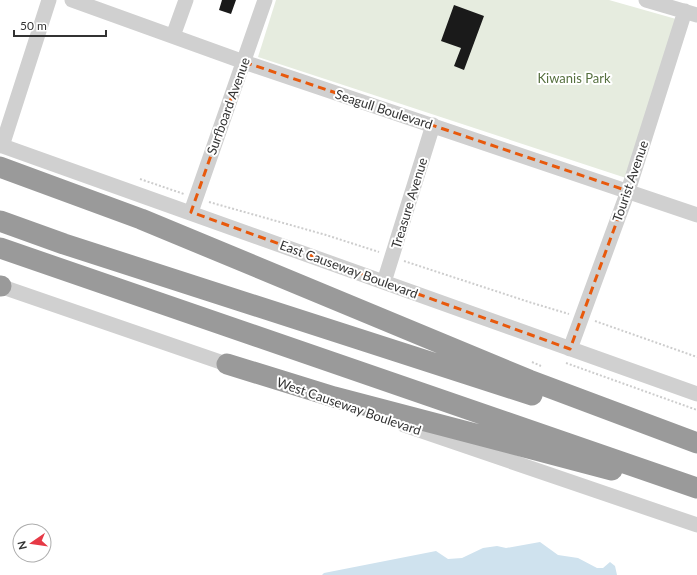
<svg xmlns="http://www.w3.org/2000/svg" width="697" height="575" font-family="Lato,sans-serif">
  <rect width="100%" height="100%" fill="#fff"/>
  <!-- green -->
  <path fill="#e6ecdf" d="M 276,0 L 609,0 L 676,19 L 626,178 L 258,57 Z"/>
  <!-- water -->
  <path fill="#cfe2ee" d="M 540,542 L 558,555 L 578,558 L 597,568 L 603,568 L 610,562 L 615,566 L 617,575 L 322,575 L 324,573 L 436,551 L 448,559 L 462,558 L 483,548 L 497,546 L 506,548 Z"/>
  <!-- building -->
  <path fill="#1a1a1a" d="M 222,0 L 236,0 L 231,14 L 219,10 Z
    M 454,5 L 484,16 L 464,70 L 454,66 L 461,48 L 441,41 Z"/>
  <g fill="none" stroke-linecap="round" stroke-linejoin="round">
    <!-- path -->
    <path stroke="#cdcdcd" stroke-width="2" stroke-dasharray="2 2" stroke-linecap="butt" d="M 140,179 L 184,194
      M 209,202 L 326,235 L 379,252
      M 404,261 L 529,302 L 569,314
      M 595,321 L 697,357
      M 532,362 L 541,366
      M 566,363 L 697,410"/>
    <!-- minor -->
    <path stroke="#d0d0d0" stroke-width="15" d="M 72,0 L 244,62 L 697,215
      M 646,0 L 697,15
      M 173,36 L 186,0
      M 0,145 L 697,394
      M 2,146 L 49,0
      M 191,212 L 265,0
      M 384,282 L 433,125
      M 0,286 L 235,367
      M 570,349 L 628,191 L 685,11
      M 404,425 L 697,525"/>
    <!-- highway -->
    <path stroke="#9a9a9a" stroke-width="21" d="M 0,167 L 141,219 L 529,380 L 697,443
      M 0,221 L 64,244 L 532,395
      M 0,248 L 697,488
      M 0,286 L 1,286
      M 227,364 L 334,397 L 612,470"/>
  </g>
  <!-- marked area -->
  <path fill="none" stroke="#e8590c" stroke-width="3" stroke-dasharray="8 5" stroke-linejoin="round" d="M 244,62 L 628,191 L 570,349 L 191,212 Z"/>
  <g text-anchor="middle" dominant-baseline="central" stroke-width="4" stroke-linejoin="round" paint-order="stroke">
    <!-- park labels -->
    <g font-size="13" fill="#56703f" stroke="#fff">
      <text x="574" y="78">Kiwanis Park</text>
    </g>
    <!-- street labels -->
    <g font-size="13" fill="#333" stroke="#fff">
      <text transform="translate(228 106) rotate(-70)">Surfboard Avenue</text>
      <text transform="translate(384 109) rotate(18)">Seagull Boulevard</text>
      <text transform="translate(630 181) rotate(-71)">Tourist Avenue</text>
      <text transform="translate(409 203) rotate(-73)">Treasure Avenue</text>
      <text transform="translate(349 269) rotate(20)">East Causeway Boulevard</text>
      <text transform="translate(349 406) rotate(19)">West Causeway Boulevard</text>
    </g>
  </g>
  <!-- north arrow -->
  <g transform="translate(32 543) rotate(257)"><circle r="19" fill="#ffffff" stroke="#adadad"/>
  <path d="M0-3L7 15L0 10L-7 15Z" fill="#e63946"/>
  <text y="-6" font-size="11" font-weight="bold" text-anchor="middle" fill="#333333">N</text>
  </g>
  <!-- scale -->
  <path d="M14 30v6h92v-6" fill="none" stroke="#333333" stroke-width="2"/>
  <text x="20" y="30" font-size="12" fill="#333333" stroke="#ffffff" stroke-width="3" paint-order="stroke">50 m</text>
</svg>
